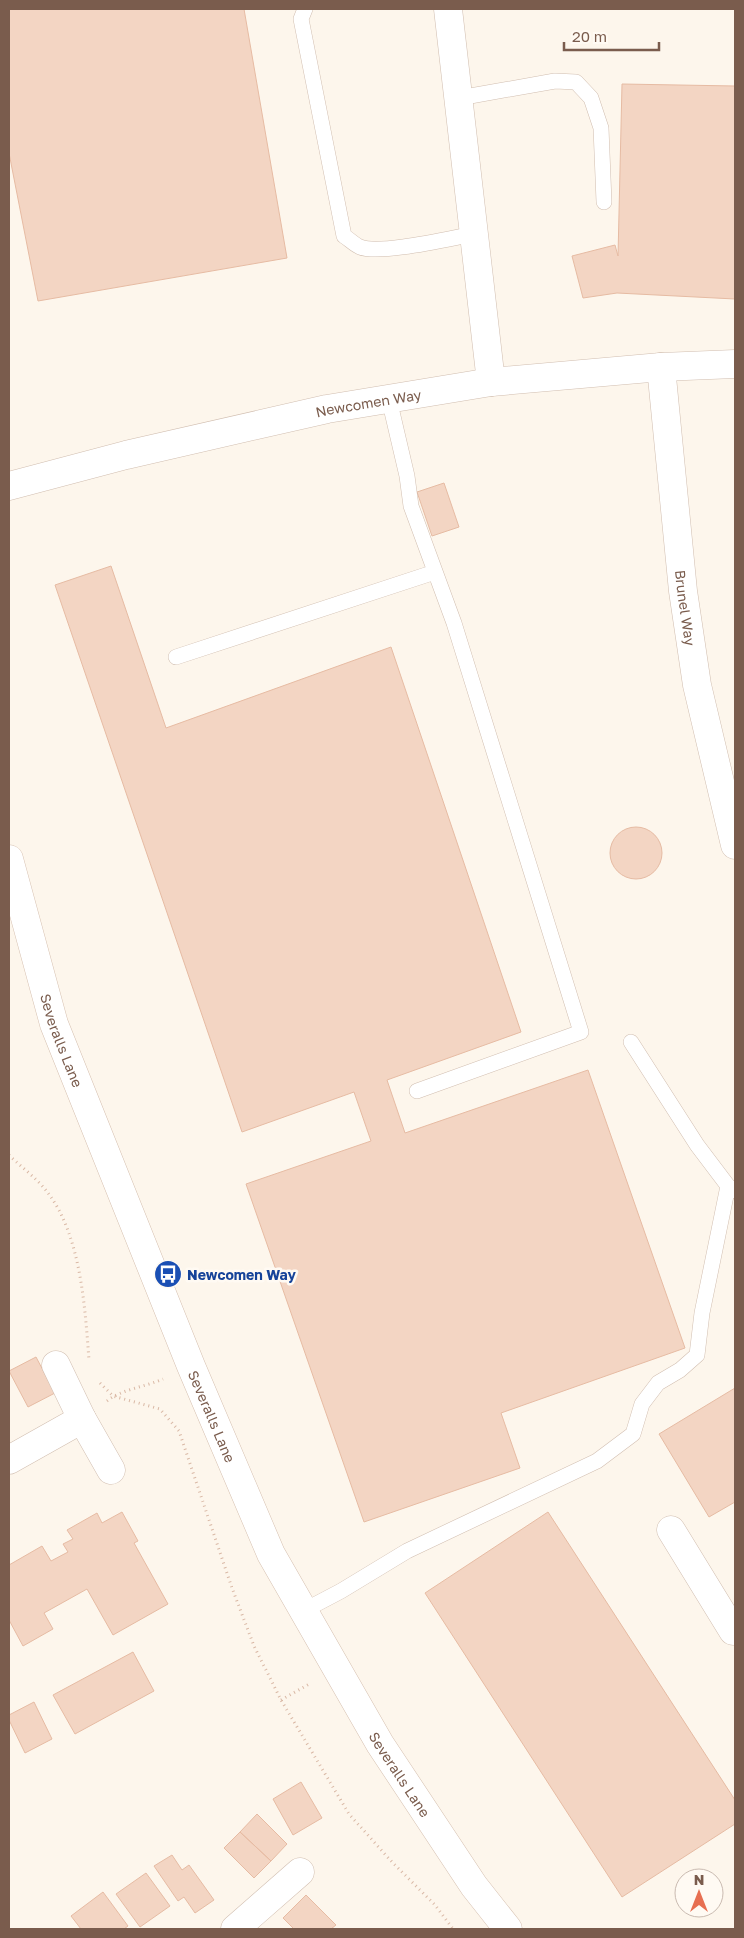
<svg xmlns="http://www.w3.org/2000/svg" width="744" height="1938" font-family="'Golos Text',sans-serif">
  <rect width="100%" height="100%" fill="#fdf6ec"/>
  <!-- building -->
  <path fill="#f3d5c3" stroke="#e6bba3" d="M 9,9 L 244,9 L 287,258 L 38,301 L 9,153 Z
    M 622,84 L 735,86 L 735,299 L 617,293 L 583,298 L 572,256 L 615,245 L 618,256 Z
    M 444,483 L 459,527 L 432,536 L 417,492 Z
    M 111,566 L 166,728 L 391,647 L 521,1032 L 387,1080 L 405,1133 L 588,1070 L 685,1348 L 501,1413 L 520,1468 L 364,1522 L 246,1184 L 371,1141 L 354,1092 L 242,1132 L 55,585 Z
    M610 853a26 26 0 1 1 52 0a26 26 0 1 1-52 0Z
    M 36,1357 L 55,1393 L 28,1407 L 9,1371 Z
    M 735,1388 L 735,1502 L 709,1517 L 659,1434 Z
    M 122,1512 L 138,1541 L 134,1543 L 168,1604 L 113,1635 L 87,1589 L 44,1613 L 53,1629 L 23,1646 L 9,1620 L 9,1565 L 42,1546 L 51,1561 L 68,1552 L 63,1544 L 73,1539 L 67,1530 L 97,1513 L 102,1523 Z
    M 548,1512 L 735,1800 L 735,1824 L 622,1897 L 425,1593 Z
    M 133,1652 L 154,1691 L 75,1734 L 53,1695 Z
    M 34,1702 L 52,1739 L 25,1753 L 9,1720 L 9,1715 Z
    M 301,1782 L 322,1818 L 293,1835 L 273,1799 Z
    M 257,1814 L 287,1844 L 271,1861 L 240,1832 Z
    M 240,1832 L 271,1861 L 254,1878 L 224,1848 Z
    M 172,1855 L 182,1870 L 189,1865 L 214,1900 L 195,1913 L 184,1897 L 178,1901 L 154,1866 Z
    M 146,1873 L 170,1906 L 140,1927 L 116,1894 Z
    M 103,1892 L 128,1926 L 124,1929 L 81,1929 L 71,1916 Z
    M 306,1895 L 336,1925 L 331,1929 L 294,1929 L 283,1918 Z"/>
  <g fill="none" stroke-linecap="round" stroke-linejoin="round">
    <!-- lane casing -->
    <g stroke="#d1beb0" stroke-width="16">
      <path id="lane" d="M 305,9 L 301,19 L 344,236 C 349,239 355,245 360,247 C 380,255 451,238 474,234
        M 459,98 L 555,81 L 576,82 L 591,98 L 601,128 L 604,202
        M 389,399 L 407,476 L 411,506 L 454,623 L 581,1032 L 417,1091
        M 176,657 L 435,572
        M 631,1042 L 697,1145 L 728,1186 L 735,1191
        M 303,1611 L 341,1591 L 407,1551 L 597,1461 L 633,1434 L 642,1404 L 658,1383 L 680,1370 L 697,1355 L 702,1313 L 728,1186"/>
    </g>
    <!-- street casing -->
    <g stroke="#d1beb0" stroke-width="29">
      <g id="street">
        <path d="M 448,9 L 491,382"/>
        <path id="s1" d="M 661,367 L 683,591 L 697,685 L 735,845"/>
        <path id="s2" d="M 9,486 L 126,455 L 327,409 L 491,382 L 661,367 L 735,364"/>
        <path d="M 56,1365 L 82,1419"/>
        <path d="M 9,1460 L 82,1419 L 111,1470"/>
        <path d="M 671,1530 L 733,1631"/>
        <path d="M 235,1929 L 300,1872"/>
      </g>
    </g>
    <!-- secondary casing -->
    <g stroke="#d6c0b0" stroke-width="29">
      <g id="secondary">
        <path id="s3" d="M 9,859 L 54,1024 L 191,1366 L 271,1554 L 380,1744 L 474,1886 L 508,1929"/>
      </g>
    </g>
    <!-- path -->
    <path stroke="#d9b8a5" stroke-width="3" stroke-dasharray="1 4" stroke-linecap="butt" d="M 9,1155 C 21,1167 38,1179 48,1193 C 81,1236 85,1308 89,1360
      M 100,1383 L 113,1396 L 160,1409 L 179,1431 L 232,1588 L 254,1646 L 281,1700 L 349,1814 L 392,1862 L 435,1905 L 453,1929
      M 107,1401 C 122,1389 145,1387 163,1379
      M 281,1700 L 311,1683"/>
    <!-- lane -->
    <use href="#lane" stroke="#fff" stroke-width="15"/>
    <!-- street -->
    <use href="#street" stroke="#fff" stroke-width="28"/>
    <!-- secondary -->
    <use href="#secondary" stroke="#fff" stroke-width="28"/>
  </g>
  <!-- icons -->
  <defs>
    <g id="bus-disc" transform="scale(1.4375)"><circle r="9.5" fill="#1a4fb4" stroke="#fffaf3"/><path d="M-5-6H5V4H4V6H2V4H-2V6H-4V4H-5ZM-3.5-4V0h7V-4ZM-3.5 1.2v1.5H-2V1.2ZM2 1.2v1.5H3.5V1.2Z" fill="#fff"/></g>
  </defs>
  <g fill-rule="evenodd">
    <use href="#bus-disc" x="168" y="1274"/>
  </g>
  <g text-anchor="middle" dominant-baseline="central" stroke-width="5" stroke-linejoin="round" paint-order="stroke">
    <!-- street labels -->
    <g font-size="14" fill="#7a5c4d" stroke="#fffaf3">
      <text stroke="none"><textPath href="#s2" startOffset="369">Newcomen Way</textPath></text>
      <text stroke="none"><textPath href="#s1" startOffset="242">Brunel Way</textPath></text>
      <text stroke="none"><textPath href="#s3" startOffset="189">Severalls Lane</textPath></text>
      <text stroke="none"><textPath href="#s3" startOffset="594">Severalls Lane</textPath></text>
      <text stroke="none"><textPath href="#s3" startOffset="999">Severalls Lane</textPath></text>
    </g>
    <!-- transit labels -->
    <g font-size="14" font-weight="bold" fill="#164399" stroke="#fffaf3" text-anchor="start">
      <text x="187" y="1274">Newcomen Way</text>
    </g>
  </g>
  <!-- border -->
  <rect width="744" height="1938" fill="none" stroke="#7a5c4d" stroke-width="20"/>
  <!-- north arrow -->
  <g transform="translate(699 1893)"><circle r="24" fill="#fffaf3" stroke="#cabbb1"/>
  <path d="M0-4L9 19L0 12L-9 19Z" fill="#e76f51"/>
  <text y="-8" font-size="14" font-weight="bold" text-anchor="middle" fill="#7a5c4d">N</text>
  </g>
  <!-- scale -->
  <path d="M564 42v8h95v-8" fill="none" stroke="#7a5c4d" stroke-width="2.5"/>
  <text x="572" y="42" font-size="15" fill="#7a5c4d" stroke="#fffaf3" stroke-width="4" paint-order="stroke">20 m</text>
</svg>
